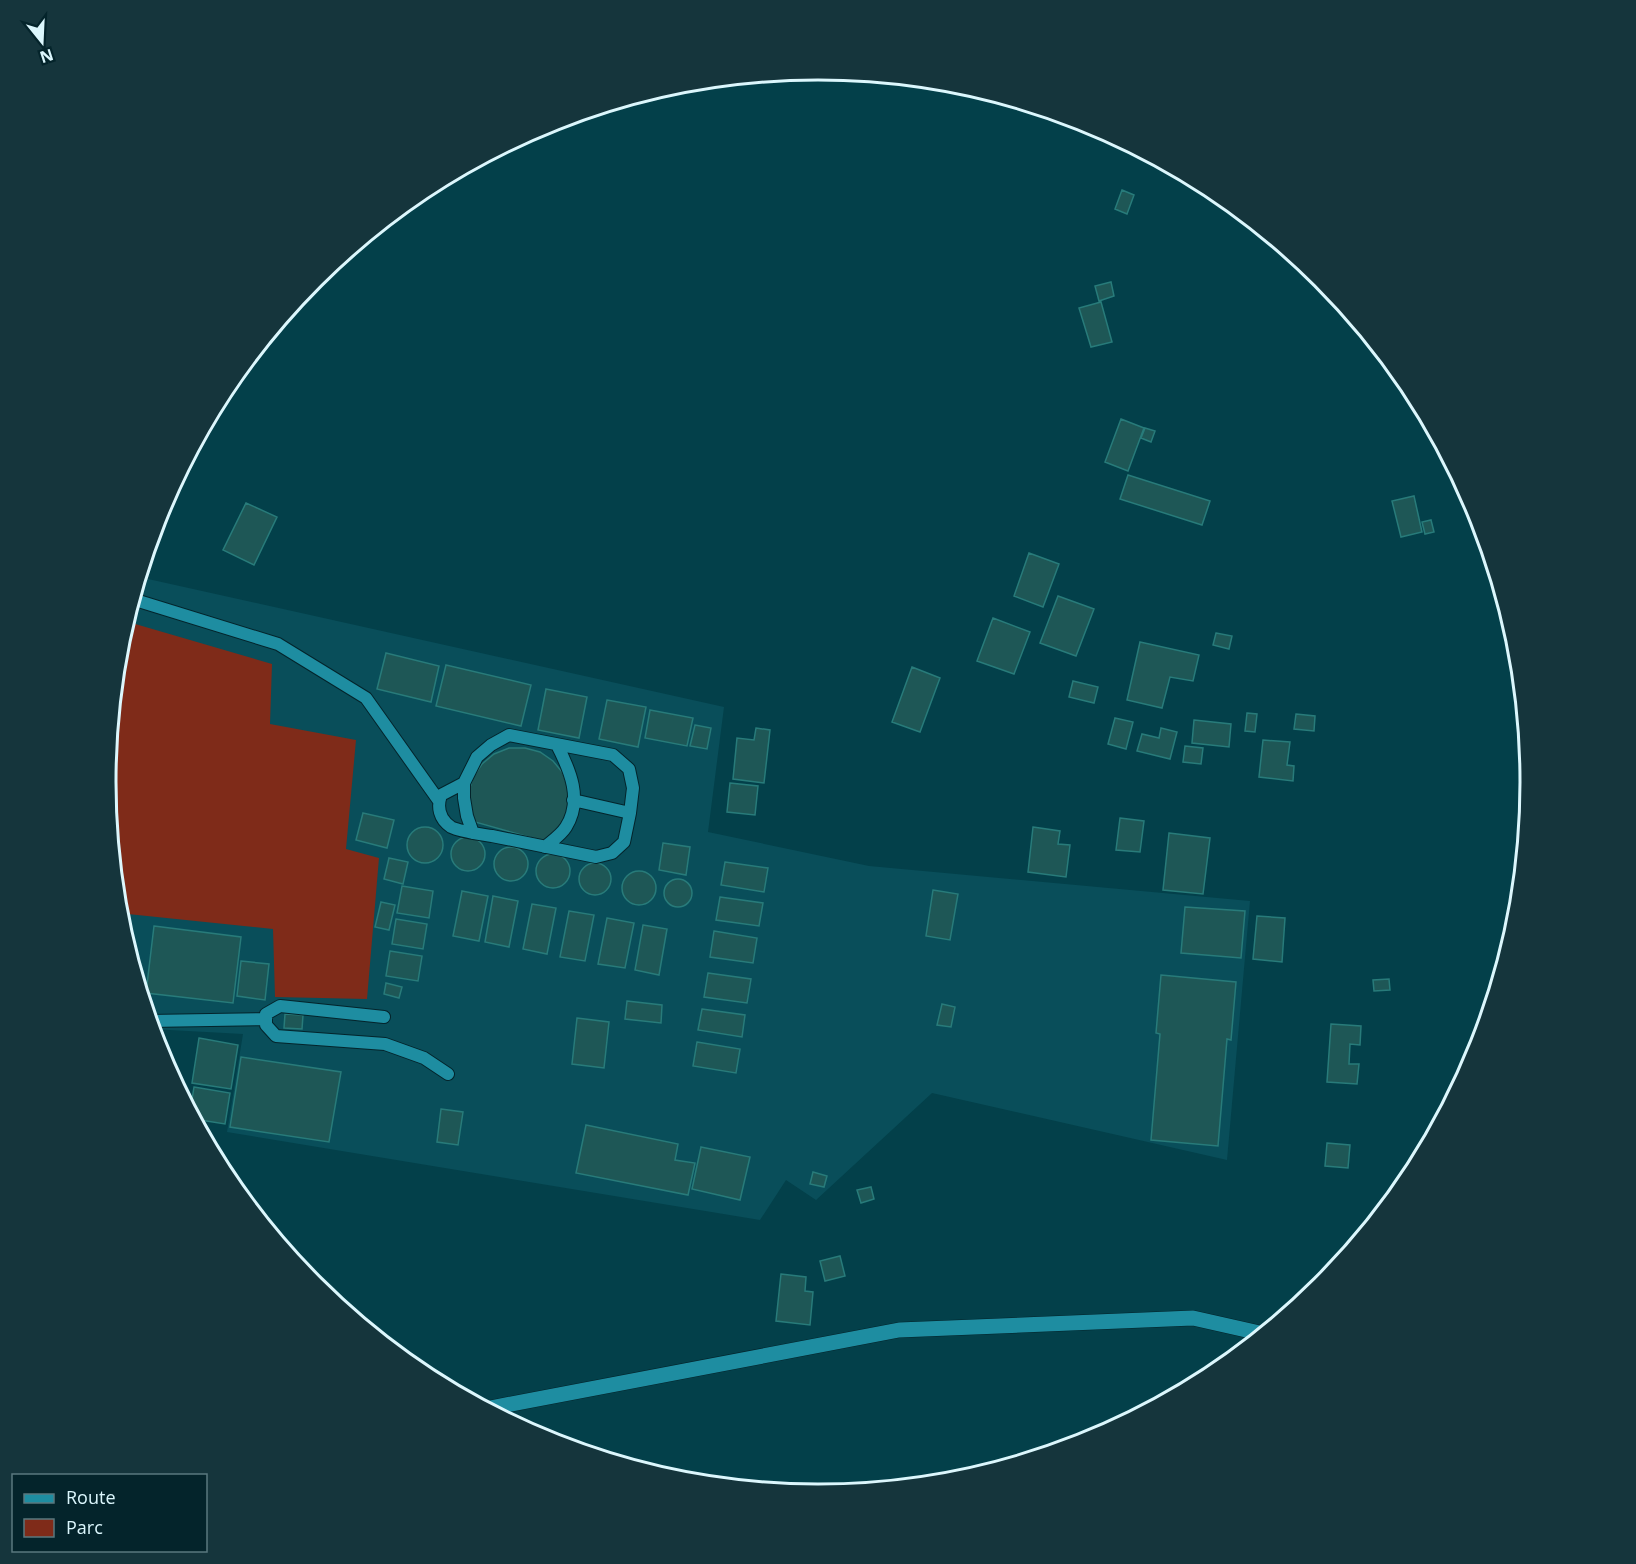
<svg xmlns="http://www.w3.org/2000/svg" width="1636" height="1564" font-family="'Open Sans',sans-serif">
  <rect width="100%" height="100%" fill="#03404a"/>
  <!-- built -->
  <path fill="#094e5a" d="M 139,577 L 724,707 L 708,832 L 869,866 L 1250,901 L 1227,1160 L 932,1093 L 816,1200 L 786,1180 L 760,1220 L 227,1132 L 243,1034 L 151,1029 L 119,921 L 105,782 L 119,643 Z"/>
  <!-- green -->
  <path fill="#7f2b19" d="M 125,621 L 272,664 L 270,724 L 356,740 L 346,849 L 379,858 L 367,999 L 275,997 L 273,929 L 118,913 L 105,782 L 119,643 Z"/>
  <!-- building -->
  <path fill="#1e5756" stroke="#287b7a" stroke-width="1.5" d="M 1122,190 L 1134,195 L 1127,214 L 1115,209 Z
    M 1111,282 L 1114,296 L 1099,301 L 1095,286 Z
    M 1101,302 L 1112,342 L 1091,347 L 1079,308 Z
    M 1121,419 L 1144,428 L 1128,471 L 1105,462 Z
    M 1145,428 L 1155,431 L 1151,442 L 1141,438 Z
    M 1128,475 L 1210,501 L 1202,525 L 1120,499 Z
    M 1414,496 L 1422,532 L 1401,537 L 1392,501 Z
    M 246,503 L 277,517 L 254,565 L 223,550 Z
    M 1431,520 L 1434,532 L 1425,534 L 1422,522 Z
    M 1029,553 L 1059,564 L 1043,607 L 1014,596 Z
    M 1058,596 L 1094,609 L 1076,656 L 1040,643 Z
    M 993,618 L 1030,632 L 1014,674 L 977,661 Z
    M 1216,633 L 1232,636 L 1229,649 L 1213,645 Z
    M 1140,642 L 1199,655 L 1193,681 L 1170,677 L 1162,708 L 1127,700 Z
    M 386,653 L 439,666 L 431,702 L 377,689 Z
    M 446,665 L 531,685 L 521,726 L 436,706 Z
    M 912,667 L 940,678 L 920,732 L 892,722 Z
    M 1073,681 L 1098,687 L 1094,703 L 1069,697 Z
    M 546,689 L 587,697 L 579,738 L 538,730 Z
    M 607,700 L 646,707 L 638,747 L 599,739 Z
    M 650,710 L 693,718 L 687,746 L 645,738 Z
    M 1247,713 L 1257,714 L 1255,732 L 1245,731 Z
    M 1296,714 L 1315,716 L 1314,731 L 1294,729 Z
    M 1115,718 L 1133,722 L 1126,749 L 1108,744 Z
    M 1194,720 L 1231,724 L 1229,747 L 1192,743 Z
    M 695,725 L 711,728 L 707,749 L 690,746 Z
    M 756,728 L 770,730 L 764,783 L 733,779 L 737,738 L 754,740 Z
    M 1161,728 L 1177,732 L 1170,759 L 1137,751 L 1142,734 L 1159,738 Z
    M 1263,740 L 1290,742 L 1287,765 L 1294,766 L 1293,781 L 1259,777 Z
    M 1185,746 L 1203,748 L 1201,764 L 1183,762 Z
    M 509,748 L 525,748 L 540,752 L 553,761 L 563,773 L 568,788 L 569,803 L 565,818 L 556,832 L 543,841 L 475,822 L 470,807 L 469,791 L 473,777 L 482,764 L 494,754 Z
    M 730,783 L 758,786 L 755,815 L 727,812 Z
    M 363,813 L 394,820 L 387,848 L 356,840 Z
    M 1120,818 L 1144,821 L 1140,852 L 1116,850 Z
    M407 845a18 18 0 1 1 36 0a18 18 0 1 1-36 0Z
    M 1033,827 L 1060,831 L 1058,844 L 1070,845 L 1066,877 L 1028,872 Z
    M 1169,833 L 1210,838 L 1203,894 L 1163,890 Z
    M451 854a17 17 0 1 1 34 0a17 17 0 1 1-34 0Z
    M 663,843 L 690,847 L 686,875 L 659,870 Z
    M494 864a17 17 0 1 1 34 0a17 17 0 1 1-34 0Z
    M536 871a17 17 0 1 1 34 0a17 17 0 1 1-34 0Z
    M 389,858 L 408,862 L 403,884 L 384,879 Z
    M 725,862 L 768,868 L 764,892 L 721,885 Z
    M579 879a16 16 0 1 1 32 0a16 16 0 1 1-32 0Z
    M622 888a17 17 0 1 1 34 0a17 17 0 1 1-34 0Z
    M664 893a14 14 0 1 1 28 0a14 14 0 1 1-28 0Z
    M 402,886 L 433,891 L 429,918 L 397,913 Z
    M 933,890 L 958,894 L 950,940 L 926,936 Z
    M 462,891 L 488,896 L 479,941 L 453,936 Z
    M 493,896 L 518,901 L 509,947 L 485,942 Z
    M 720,897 L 763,903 L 759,926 L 716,920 Z
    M 381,902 L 395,905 L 389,930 L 375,927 Z
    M 532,904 L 556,908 L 547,954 L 523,949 Z
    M 1185,907 L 1245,911 L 1241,958 L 1181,953 Z
    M 569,911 L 594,915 L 585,961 L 560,957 Z
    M 1257,916 L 1285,918 L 1282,962 L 1253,959 Z
    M 607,918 L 634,923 L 625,968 L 598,964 Z
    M 396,919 L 427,924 L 423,949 L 392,944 Z
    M 643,925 L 667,929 L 659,975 L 635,970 Z
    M 154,926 L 241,937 L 233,1003 L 146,993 Z
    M 714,931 L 757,938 L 753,963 L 710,957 Z
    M 390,951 L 422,956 L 418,981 L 386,976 Z
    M 241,961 L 269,964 L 265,1000 L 237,996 Z
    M 708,973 L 751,979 L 747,1003 L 704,997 Z
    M 1161,975 L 1236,982 L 1231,1040 L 1227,1039 L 1218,1146 L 1151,1140 L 1160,1034 L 1156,1033 Z
    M 1389,979 L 1390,990 L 1374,991 L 1373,980 Z
    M 386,983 L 402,987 L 399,998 L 384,994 Z
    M 627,1001 L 662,1005 L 661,1023 L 625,1019 Z
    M 942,1004 L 955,1007 L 951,1027 L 937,1025 Z
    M 702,1009 L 745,1015 L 742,1037 L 698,1030 Z
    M 285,1014 L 303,1015 L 302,1029 L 284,1028 Z
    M 577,1018 L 609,1022 L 604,1068 L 572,1064 Z
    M 1331,1024 L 1361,1026 L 1360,1045 L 1350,1044 L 1349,1064 L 1359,1064 L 1357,1084 L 1327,1082 Z
    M 199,1038 L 238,1045 L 231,1089 L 192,1083 Z
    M 697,1042 L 740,1049 L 736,1073 L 693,1066 Z
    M 241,1057 L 341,1072 L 329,1142 L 230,1127 Z
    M 194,1087 L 230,1093 L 225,1124 L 194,1119 L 190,1112 Z
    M 441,1109 L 463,1112 L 458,1145 L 437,1142 Z
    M 586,1125 L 678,1144 L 675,1160 L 695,1163 L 688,1195 L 576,1173 Z
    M 1327,1143 L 1350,1145 L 1348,1168 L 1325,1166 Z
    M 701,1147 L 750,1157 L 740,1200 L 692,1189 Z
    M 813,1172 L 827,1176 L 824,1187 L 810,1184 Z
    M 871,1187 L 874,1199 L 861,1203 L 857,1190 Z
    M 840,1256 L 845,1276 L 825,1281 L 820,1261 Z
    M 781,1274 L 806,1277 L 805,1291 L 813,1292 L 810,1325 L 776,1321 Z"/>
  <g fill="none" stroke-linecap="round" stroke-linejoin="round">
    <!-- service casing -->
    <g stroke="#04242b" stroke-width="14">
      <path id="service" d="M 132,599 L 278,644 L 366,698 L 439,801
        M 464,783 L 441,795 C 437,807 439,819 451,827 C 461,832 480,834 492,836 C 526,843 561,850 596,857 L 612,853 L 624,842 L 630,813 L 633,788 L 629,769 L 613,755 L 509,735 L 491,745 L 477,757 L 464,783 L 464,798 L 467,816 L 473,833
        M 573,800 L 630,813
        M 545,847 C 552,841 561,835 566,827 C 583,800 570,770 557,745
        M 384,1017 L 280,1006 L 266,1014 L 266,1025 L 276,1036 L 385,1044 L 424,1058 L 448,1074
        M 149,1021 L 266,1019"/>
    </g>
    <!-- minor casing -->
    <g stroke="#04242b" stroke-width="16">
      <path id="minor" d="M 485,1409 L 899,1330 L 1193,1318 L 1264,1334"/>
    </g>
    <!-- service -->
    <use href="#service" stroke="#1e8da1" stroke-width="12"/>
    <!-- minor -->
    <use href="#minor" stroke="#1e8da1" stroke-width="15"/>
  </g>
  <!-- crop -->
  <path d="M0 0H1636V1564H0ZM116 782a702 702 0 1 1 1404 0a702 702 0 1 1-1404 0Z" fill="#15353c" fill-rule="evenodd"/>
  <path fill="none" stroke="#dcf7fd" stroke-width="3" d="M116 782a702 702 0 1 1 1404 0a702 702 0 1 1-1404 0Z"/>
  <!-- legend -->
  <rect x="12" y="1474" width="195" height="78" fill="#04242b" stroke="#5a787f" stroke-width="1.5"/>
  <rect x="24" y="1494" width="30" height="9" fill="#1e8da1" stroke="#5a787f" stroke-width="1.5"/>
  <text x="66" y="1504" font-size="18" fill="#dcf7fd">Route</text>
  <rect x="24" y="1519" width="30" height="18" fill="#7f2b19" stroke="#5a787f" stroke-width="1.5"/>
  <text x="66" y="1534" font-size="18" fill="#dcf7fd">Parc</text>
  <!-- north arrow -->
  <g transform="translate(42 42) rotate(162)" stroke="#04242b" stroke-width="4.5" paint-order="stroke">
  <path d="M0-4.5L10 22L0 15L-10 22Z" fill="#dcf7fd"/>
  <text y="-9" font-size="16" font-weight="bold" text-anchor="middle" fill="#dcf7fd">N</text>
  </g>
</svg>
